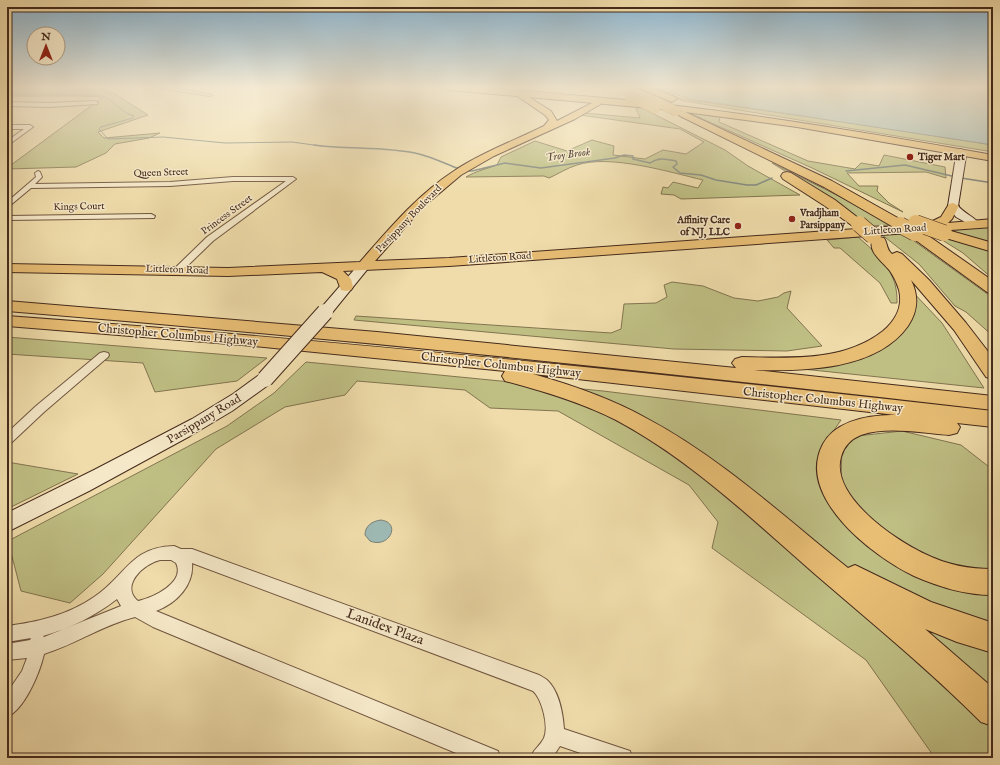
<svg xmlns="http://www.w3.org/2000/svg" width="1000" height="765" font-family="'IM FELL English',serif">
  <rect width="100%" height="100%" fill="#efdcaa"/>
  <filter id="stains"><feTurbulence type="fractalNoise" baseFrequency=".005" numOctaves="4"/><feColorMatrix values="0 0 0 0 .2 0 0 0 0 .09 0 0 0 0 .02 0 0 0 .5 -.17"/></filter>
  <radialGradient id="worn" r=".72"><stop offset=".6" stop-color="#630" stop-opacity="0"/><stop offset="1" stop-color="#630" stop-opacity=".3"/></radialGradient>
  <!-- green -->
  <path fill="#bfbf84" stroke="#827450" d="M 7,87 L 101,87 L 99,88 L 115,94 L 148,115 L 98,132 L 104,138 L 160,133 L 149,138 L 115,144 L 106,153 L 76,167 L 7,169 L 7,168 L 103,97 L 79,96 L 7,96 Z
    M 644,87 L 651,87 L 682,99 L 846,122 L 993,145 L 993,152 L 684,101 Z
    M 634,104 L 725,150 L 748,166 L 800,195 L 681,199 L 674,195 L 661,194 L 663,187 L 668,188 L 673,182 L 698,188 L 703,180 C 669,172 610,154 577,165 C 567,168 558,174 549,178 L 544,176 L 466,177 C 476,171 486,169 497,165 L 501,157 L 535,141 L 567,151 L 592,140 L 614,146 L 613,155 L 645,159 L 663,150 L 686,154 L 704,142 L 680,129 L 580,115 L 584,113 L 640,118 Z
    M 685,111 L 720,116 L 719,122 L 808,161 L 855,169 L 861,163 L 879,166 L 884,155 L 945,167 L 946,178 L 926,172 L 847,173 L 859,186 L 878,186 L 877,191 L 889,203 L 903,212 L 812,168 Z
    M 772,163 L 859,206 L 890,225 L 871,226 L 827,197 Z
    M 993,227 L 993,243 L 950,231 L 957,229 Z
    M 935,232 L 964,243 L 993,251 L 993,279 L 963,253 L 931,233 Z
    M 903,233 L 993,298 L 993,336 L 966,312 L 955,306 L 919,264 L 881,234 Z
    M 858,237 C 880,256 898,272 897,303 L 891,303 L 880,283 L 840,248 L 834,248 L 827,240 Z
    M 672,282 L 703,286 L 734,298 L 758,301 L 778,297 L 784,293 L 791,291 L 787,308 L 822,346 L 787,351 L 674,349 L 354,320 L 356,316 L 611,333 L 621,329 L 624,304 L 656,303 L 667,297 L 664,285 Z
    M 910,289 L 942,323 L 984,388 L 793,368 L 899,335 Z
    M 7,337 L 267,358 L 237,381 L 155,392 L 143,363 L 7,354 Z
    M 306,362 L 603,391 L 841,420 L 819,452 L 827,501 L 864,542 L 993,593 L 993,758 L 935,758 L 866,660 L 712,548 L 718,522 L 689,485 L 558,411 L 490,408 L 465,390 L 357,381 L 345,395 L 285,407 L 216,449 L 103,574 L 70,603 L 21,591 L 8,541 L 227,426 L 274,393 Z
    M 902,431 L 961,445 L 993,470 L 993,575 L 936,563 L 874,532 L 841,480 L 842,446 L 857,436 Z
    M 7,462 L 78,474 L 7,509 Z"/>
  <!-- water -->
  <path fill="#9eb9b4" stroke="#7a8077" d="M 654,87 L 993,87 L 993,145 L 690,99 Z
    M 381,520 C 402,523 389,549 370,541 L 365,535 C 365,526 372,521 381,520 Z"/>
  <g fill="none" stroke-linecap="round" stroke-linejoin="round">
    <!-- stream-far1 -->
    <path stroke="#7a8077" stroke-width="1" d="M 7,94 L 99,95 C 114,98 119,112 134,116 L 133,118 L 101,127 L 99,129 L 108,139 L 163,137 L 225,143 L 292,142 L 321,146"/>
    <!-- stream -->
    <path stroke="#7a8077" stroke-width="1.5" d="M 314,145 C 349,150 385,146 419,154 C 432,157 446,164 459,169
      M 466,171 L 472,171 L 505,163 L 541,168 L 615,158 L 624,155 L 633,156 L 633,159 L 650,163 C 659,157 666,159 676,161 L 677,164 L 673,167 L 680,173 L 701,175 L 716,180 L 747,185 L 756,185 L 772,178
      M 846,171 L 905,165 L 956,177
      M 961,178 L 993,183"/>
    <!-- street casing -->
    <g stroke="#705640" stroke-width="2">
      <path id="street" d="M 154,87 L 167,87 L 212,95 L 210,96 Z
        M 95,101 L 98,103 L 97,104 L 49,107 L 7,106 L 7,102 L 49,103 Z
        M 7,125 L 30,125 L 33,127 L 7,146 L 7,141 L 24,129 L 7,129 Z
        M 38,171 L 40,172 L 42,177 L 35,184 L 170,182 L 233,177 L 293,177 L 296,179 L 213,241 L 180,273 L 174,273 L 173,271 L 174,269 L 207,237 L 286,181 L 233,181 L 170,186 L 31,188 L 7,208 L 7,202 L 36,177 L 35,173 Z
        M 151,214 L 155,216 L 154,218 L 7,220 L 7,216 Z
        M 104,352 L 108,353 L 109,355 L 108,357 L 44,412 L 11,443 L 7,445 L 7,433 L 36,406 L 100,353 Z
        M 174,546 L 181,549 L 192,549 L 539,675 C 542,677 545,678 547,680 C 559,691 563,714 564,729 L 630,751 L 632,758 L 595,758 L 560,746 L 552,758 L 530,758 C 533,750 540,746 544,738 C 549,726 542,699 533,691 L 192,563 C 194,585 177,603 156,611 L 498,751 L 500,758 L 468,758 L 153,627 L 135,617 C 103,625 76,644 44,654 C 40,672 25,709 7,717 L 7,693 L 22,671 L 27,658 L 7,660 L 7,644 L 30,640 L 31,638 L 7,642 L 7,626 C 38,622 68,615 94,597 C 126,576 130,547 174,546 ZM 160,560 L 171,560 L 176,563 C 186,583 152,598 138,601 C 120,586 143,564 160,560 ZM 117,599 L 121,606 L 44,637 L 43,636 C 71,628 95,616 117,599 Z"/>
    </g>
    <!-- secondary casing -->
    <g stroke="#452a1c" stroke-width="2">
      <path id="secondary" d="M 960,149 L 963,150 L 966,156 L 958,206 C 964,213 974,217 980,224 L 974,227 L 956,217 L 948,206 L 956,156 L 956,152 Z
        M 364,262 L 368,263 L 370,266 L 331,314 L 326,315 L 321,314 L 319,311 L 321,308 L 360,263 Z
        M 265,374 L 271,375 L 273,379 L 271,383 L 232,411 L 190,436 L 89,491 L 7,532 L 7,513 L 94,470 L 192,419 L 233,394 L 259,375 Z"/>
    </g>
    <!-- primary casing -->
    <g stroke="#452a1c" stroke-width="2">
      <path id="primary" d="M 504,87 L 513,87 L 551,111 L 557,121 L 594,102 L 597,102 L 601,104 L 575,119 L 494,156 L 461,175 L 423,207 L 375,261 L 449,258 L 926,224 L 941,217 L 949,204 L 953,203 L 959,206 L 952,219 L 948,223 L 993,219 L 993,227 L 449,266 L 343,271 L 351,279 L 353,287 L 351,290 L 346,291 L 341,290 L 337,279 L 322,272 L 228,276 L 7,272 L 7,264 L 228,268 L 360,262 C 389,229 417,195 454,171 C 482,152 514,141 544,126 L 549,120 L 545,115 Z"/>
    </g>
    <!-- highway casing -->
    <g stroke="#452a1c" stroke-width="2">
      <path id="highway" d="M 445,87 C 491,87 537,92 583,96 C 721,108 857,131 993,155 L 993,161 L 797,127 L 685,112 L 832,181 L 905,222 L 907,225 L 905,228 L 900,229 L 895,228 L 824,187 L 680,116 L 678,114 L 682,111 L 449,90 Z
        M 636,87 L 649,87 L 675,97 L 677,99 L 672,102 L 669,101 Z
        M 787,172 L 791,173 L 835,200 L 866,224 L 864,227 L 859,228 L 854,227 L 825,206 L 783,179 L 781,176 L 783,173 Z
        M 915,229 L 920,230 L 993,281 L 993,294 L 987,292 L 910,236 L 908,233 L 910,230 Z
        M 944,229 L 993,243 L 993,252 L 939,236 L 937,233 L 939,230 Z
        M 879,237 L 884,238 C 888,244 886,249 892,254 L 897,252 L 902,254 L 929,280 L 966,323 L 993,358 L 993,379 L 986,377 L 954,330 L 911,280 C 919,296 918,311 908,326 C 876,371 803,371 754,370 L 993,396 L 993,410 C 665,372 336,338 7,311 L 7,301 L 377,332 L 736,368 L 732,363 L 735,359 L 742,357 C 789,358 844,362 883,331 C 896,320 903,306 899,290 C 897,283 894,277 890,271 C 883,262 865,250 874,238 Z
        M 7,316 C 336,340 665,374 993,411 L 993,427 L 957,423 L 960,427 L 957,433 L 949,435 C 921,433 888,426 861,435 C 851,439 844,446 841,457 C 830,496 895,540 925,554 C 947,565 969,569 993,569 L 993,595 C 965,595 939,587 914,576 C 872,556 795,496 823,444 C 837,419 871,415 896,415 L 533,374 C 572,385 610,398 646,418 C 720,457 783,516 848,568 L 855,565 L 931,602 L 993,623 L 993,653 L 957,642 L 925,629 L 993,688 L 993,726 L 981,722 C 929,670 872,623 816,575 C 753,520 691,460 616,420 C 580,402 543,391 505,381 L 502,376 L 505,371 L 254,346 L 7,326 Z"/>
    </g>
    <!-- street -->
    <use href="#street" fill="#f5e8c8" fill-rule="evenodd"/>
    <!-- secondary -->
    <use href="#secondary" fill="#f5e8c8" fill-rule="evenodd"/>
    <!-- primary -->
    <use href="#primary" fill="#e8be75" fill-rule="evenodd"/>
    <!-- highway -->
    <use href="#highway" fill="#e8be75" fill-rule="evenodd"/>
    <!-- secondary-bridge-far1 casing -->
    <g stroke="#452a1c" stroke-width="14" stroke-linecap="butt">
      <path id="secondary-bridge-far1" d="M 324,313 L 326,311"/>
    </g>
    <!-- secondary-bridge casing -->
    <g stroke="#452a1c" stroke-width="18" stroke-linecap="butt">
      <path id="secondary-bridge" d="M 265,379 L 325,312"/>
    </g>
    <!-- highway-bridge-far1 casing -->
    <g stroke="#452a1c" stroke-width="10" stroke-linecap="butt">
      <path id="highway-bridge-far1" d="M 629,96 L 655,109
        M 648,98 L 676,111"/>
    </g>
    <!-- highway-bridge casing -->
    <g stroke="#452a1c" stroke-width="17" stroke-linecap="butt">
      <path id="highway-bridge" d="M 916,223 L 944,233
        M 859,224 L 873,236
        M 900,225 L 915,233"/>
    </g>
    <!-- secondary-bridge-far1 -->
    <use href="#secondary-bridge-far1" stroke="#f5e8c8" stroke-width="12"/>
    <!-- secondary-bridge -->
    <use href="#secondary-bridge" stroke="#f5e8c8" stroke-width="16"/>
    <!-- highway-bridge-far1 -->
    <use href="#highway-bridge-far1" stroke="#e8be75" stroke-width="10"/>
    <!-- highway-bridge -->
    <use href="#highway-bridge" stroke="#e8be75" stroke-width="16"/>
  </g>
  <!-- sky -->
  <linearGradient id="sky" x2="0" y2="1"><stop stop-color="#8ab6d3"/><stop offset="0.45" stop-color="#f8efd9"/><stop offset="1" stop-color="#f8efd9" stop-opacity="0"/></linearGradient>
  <rect width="1000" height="194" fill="url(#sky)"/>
  <!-- markers -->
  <g fill="#8f2418" stroke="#f5e8c8" stroke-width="1.5">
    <circle cx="910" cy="157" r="4"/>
    <circle cx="792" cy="219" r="4"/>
    <circle cx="738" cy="226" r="4"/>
  </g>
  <g text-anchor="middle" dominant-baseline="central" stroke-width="3" stroke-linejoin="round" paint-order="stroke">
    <!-- far-poi labels -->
    <g font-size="10" font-weight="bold" fill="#452a1c" stroke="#f5e8c8" text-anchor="start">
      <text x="918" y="157">Tiger Mart</text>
      <text x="800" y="213">Vradjham<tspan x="800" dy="12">Parsippany</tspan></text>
      <text x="730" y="220" text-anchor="end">Affinity Care<tspan x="730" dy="12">of NJ, LLC</tspan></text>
    </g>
    <!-- far-street labels -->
    <g font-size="10" fill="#452a1c" stroke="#f5e8c8">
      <text transform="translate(161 173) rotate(-2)">Queen Street</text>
      <text transform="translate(79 207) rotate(-1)">Kings Court</text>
      <text transform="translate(227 215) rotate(-36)">Princess Street</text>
      <text transform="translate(409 219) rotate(-46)">Parsippany Boulevard</text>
      <text transform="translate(895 230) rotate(-4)">Littleton Road</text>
      <text transform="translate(500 258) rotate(-4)">Littleton Road</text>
      <text transform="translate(177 270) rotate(2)">Littleton Road</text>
    </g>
    <!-- far-water labels -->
    <g font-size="11" font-style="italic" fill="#5b4e42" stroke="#f5e8c8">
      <text transform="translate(568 155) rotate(-8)">Troy Brook</text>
    </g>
    <!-- street labels -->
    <g font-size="12" fill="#452a1c" stroke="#f5e8c8">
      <text transform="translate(178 335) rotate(5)">Christopher Columbus Highway</text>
      <text transform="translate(501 365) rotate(6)">Christopher Columbus Highway</text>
      <text transform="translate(823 400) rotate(6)">Christopher Columbus Highway</text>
      <text transform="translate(204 419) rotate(-31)">Parsippany Road</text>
    </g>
    <!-- near-street labels -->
    <g font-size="14" fill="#452a1c" stroke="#f5e8c8">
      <text transform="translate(385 627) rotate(20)">Lanidex Plaza</text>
    </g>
  </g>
  <!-- margin -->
  <rect width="1000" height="765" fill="none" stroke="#efdcaa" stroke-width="24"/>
  <rect x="8" y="8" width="984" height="749" fill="none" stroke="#452a1c" stroke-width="2"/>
  <rect x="12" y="12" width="976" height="741" fill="none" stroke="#452a1c"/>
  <!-- north arrow -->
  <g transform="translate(46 46)"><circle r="19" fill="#f5e8c8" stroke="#af9c83"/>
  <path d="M0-3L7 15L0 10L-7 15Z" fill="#8f2418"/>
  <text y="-6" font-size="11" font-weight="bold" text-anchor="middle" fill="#452a1c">N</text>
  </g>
  <rect width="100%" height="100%" filter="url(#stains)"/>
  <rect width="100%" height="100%" fill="url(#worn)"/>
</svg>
